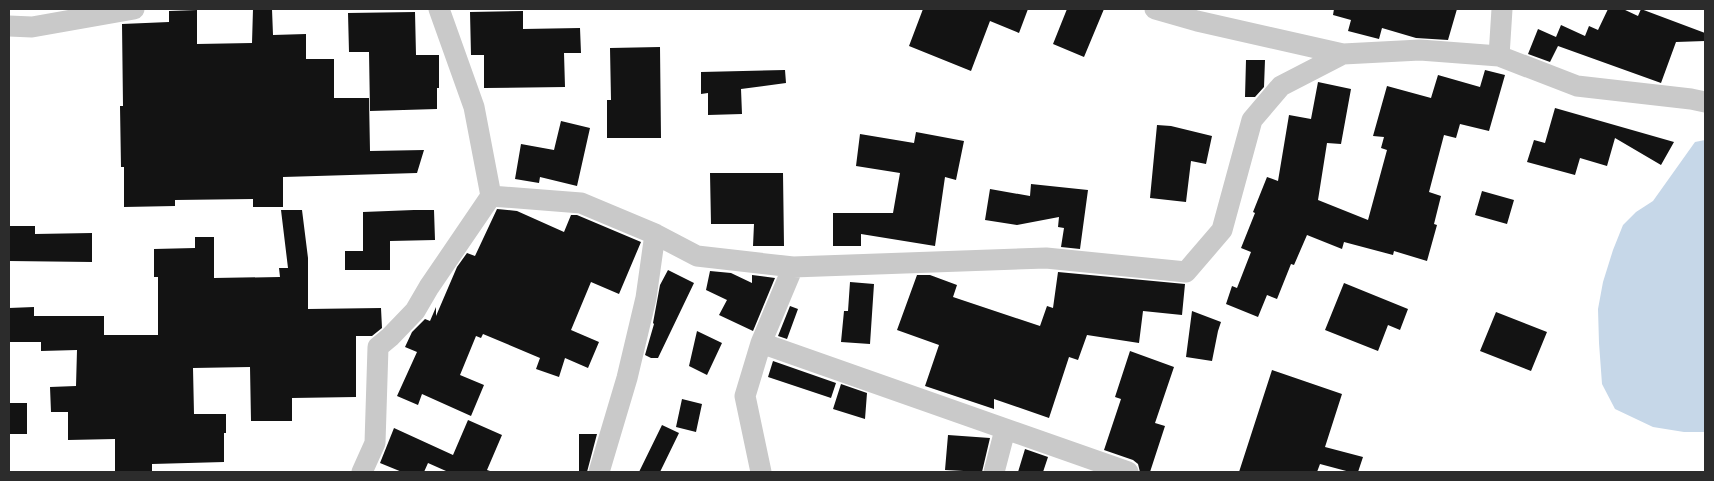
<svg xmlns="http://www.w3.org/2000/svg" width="1714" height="481" font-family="Cabin,sans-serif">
  <rect width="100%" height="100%" fill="#fff"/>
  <!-- water -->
  <path fill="#c6d7e8" d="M 1705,140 L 1705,432 L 1684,432 L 1653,427 L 1615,409 L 1602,384 L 1599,343 L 1598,309 L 1603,282 L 1613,250 L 1623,225 L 1636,212 L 1653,201 L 1695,142 Z"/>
  <!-- building -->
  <path fill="#131313" d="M 253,9 L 272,9 L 273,35 L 306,34 L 306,59 L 334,59 L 334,98 L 369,98 L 370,151 L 424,150 L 417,173 L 283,177 L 283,207 L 253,207 L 253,199 L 175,200 L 175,206 L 124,207 L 124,167 L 121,167 L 120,106 L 123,106 L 122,24 L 169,22 L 169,11 L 197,10 L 197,44 L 252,43 Z
    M 923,9 L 1028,9 L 1019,33 L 990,21 L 971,71 L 909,46 Z
    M 1067,9 L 1104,9 L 1084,57 L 1053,44 Z
    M 1334,9 L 1457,9 L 1448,40 L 1416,38 L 1382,28 L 1379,39 L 1348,31 L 1351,20 L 1333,15 Z
    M 1608,9 L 1623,9 L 1638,16 L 1641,9 L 1705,33 L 1705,41 L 1676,42 L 1661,83 L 1558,46 L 1550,62 L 1528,54 L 1538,29 L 1556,37 L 1561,25 L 1585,36 L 1589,26 L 1598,30 Z
    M 523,11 L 523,29 L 580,28 L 581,53 L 564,53 L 565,87 L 484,88 L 484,55 L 471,55 L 470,12 Z
    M 415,12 L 416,55 L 439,55 L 439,88 L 437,88 L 437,109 L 370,111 L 369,52 L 349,52 L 348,13 Z
    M 660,47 L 661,138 L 607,138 L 607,100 L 611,100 L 610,48 Z
    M 1246,60 L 1265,60 L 1264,87 L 1255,97 L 1245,97 Z
    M 785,70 L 786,83 L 741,89 L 742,114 L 708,115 L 708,93 L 701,94 L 701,72 Z
    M 1485,70 L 1505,75 L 1489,131 L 1460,124 L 1456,138 L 1444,135 L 1429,192 L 1441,196 L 1434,224 L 1437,225 L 1427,261 L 1394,251 L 1393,255 L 1344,242 L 1342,249 L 1307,235 L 1294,265 L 1291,264 L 1277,299 L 1267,295 L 1258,317 L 1226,304 L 1232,286 L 1237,288 L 1251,252 L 1241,248 L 1255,213 L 1253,212 L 1267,177 L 1278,181 L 1289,115 L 1311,119 L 1318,82 L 1351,89 L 1341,144 L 1327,143 L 1318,200 L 1368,220 L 1387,150 L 1381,148 L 1384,137 L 1373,136 L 1387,86 L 1431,98 L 1438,75 L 1480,87 Z
    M 1555,108 L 1674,142 L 1661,165 L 1615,138 L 1607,166 L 1580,158 L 1575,175 L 1527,162 L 1534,140 L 1545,143 Z
    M 561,121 L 590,128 L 577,186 L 540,177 L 539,183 L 515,179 L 521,144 L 554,150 Z
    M 1157,125 L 1171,126 L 1212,136 L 1206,164 L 1191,161 L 1186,202 L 1150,198 Z
    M 916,132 L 964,141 L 956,180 L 945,177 L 935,246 L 861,234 L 861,246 L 833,246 L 833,213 L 893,213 L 900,173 L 856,166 L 860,134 L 914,143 Z
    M 710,173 L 783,173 L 784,246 L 753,246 L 754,224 L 711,224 Z
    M 1031,184 L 1088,190 L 1080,249 L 1061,247 L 1064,228 L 1058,227 L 1059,217 L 1017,225 L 985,220 L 990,189 L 1030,196 Z
    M 1482,191 L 1514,200 L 1507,224 L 1475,215 Z
    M 497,209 L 517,211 L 564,232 L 571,215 L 577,215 L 641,242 L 619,294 L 591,282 L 571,330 L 599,342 L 588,368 L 565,358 L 559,377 L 536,369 L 540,358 L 483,334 L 481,338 L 476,336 L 460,375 L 484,385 L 471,416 L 422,394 L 418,405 L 397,396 L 417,352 L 405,347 L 412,332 L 425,319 L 430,321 L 436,307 L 436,316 L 457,267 L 467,253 L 475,256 Z
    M 281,210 L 302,210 L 308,258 L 308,309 L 381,308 L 382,328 L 372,336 L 356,336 L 356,397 L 292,398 L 292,421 L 251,421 L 250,367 L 193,368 L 194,414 L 226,414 L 226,433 L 224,433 L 224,462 L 152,464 L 152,472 L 115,472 L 115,439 L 68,440 L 68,412 L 51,412 L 50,387 L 76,386 L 77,350 L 41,351 L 41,342 L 9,342 L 9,308 L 34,307 L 34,316 L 104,316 L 104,335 L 158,335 L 158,277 L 154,277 L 154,249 L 195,248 L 195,237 L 214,237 L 214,278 L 280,277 L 279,268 L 288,268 Z
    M 414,210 L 434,210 L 435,240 L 390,241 L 390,270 L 345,270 L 345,251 L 363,251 L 363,212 Z
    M 9,226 L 35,226 L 35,234 L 92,233 L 92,262 L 9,261 Z
    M 668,270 L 694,283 L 658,358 L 651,358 L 645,355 L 654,324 L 653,323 L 660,285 Z
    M 710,271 L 731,273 L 752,283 L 752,275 L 775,278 L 753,331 L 719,315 L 727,300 L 706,290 Z
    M 1058,272 L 1185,284 L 1182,315 L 1143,311 L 1139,343 L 1087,335 L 1078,360 L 1069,357 L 1049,418 L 994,399 L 994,409 L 925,386 L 939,345 L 897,330 L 917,275 L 930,275 L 957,285 L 953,297 L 1040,326 L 1047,306 L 1053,308 Z
    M 850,282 L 874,284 L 870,344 L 841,342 L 844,311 L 848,311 Z
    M 1344,283 L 1408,309 L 1400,330 L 1388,325 L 1378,351 L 1325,330 Z
    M 790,306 L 798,309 L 787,339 L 778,336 Z
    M 1192,311 L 1221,322 L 1218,331 L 1212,361 L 1186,357 Z
    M 1496,312 L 1547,332 L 1531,371 L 1480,351 Z
    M 697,331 L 722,343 L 707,375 L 689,366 Z
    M 1130,351 L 1174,367 L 1155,423 L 1165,426 L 1150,472 L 1140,472 L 1138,464 L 1133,460 L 1104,450 L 1121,399 L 1115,397 Z
    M 773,361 L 836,383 L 831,398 L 768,377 Z
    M 1272,370 L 1342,394 L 1325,447 L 1363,457 L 1358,472 L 1350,472 L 1320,464 L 1317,472 L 1239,472 Z
    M 841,384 L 867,393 L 865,419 L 833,409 Z
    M 682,399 L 702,404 L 696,432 L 676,427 Z
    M 9,403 L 27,403 L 27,434 L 9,434 Z
    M 468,420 L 502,435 L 487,470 L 493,472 L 445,472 L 446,471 L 428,463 L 424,472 L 402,472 L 380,463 L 394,428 L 453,455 Z
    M 662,425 L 679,433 L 660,472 L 639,472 Z
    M 579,434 L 597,434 L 587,472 L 579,472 Z
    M 948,435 L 990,438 L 982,472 L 945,470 Z
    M 1025,449 L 1048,457 L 1043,472 L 1018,472 Z"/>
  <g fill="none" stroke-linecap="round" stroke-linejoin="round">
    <!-- street -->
    <path stroke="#c9c9c9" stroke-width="21" d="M 439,9 L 474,107 L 491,196 L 581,203 L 655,234 L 697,256 L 793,267 L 1046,258 L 1186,272 L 1222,230 L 1252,120 L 1281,86 L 1343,54 L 1420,50 L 1499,56 L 1577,86 L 1691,99 L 1705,102
      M 1155,9 L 1197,21 L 1343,54
      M 9,26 L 32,27 L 134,9
      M 1499,56 L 1502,9
      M 793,267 L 761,343 L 1128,472
      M 362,472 L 375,443 L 378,347 L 390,337 L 415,311 L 429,287 L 491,196
      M 599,472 L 627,378 L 646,298 L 655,234
      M 761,472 L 745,396 L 761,343
      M 994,472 L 1005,430"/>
  </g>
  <!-- border -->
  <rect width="1714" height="481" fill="none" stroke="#2c2c2c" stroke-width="20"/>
</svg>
